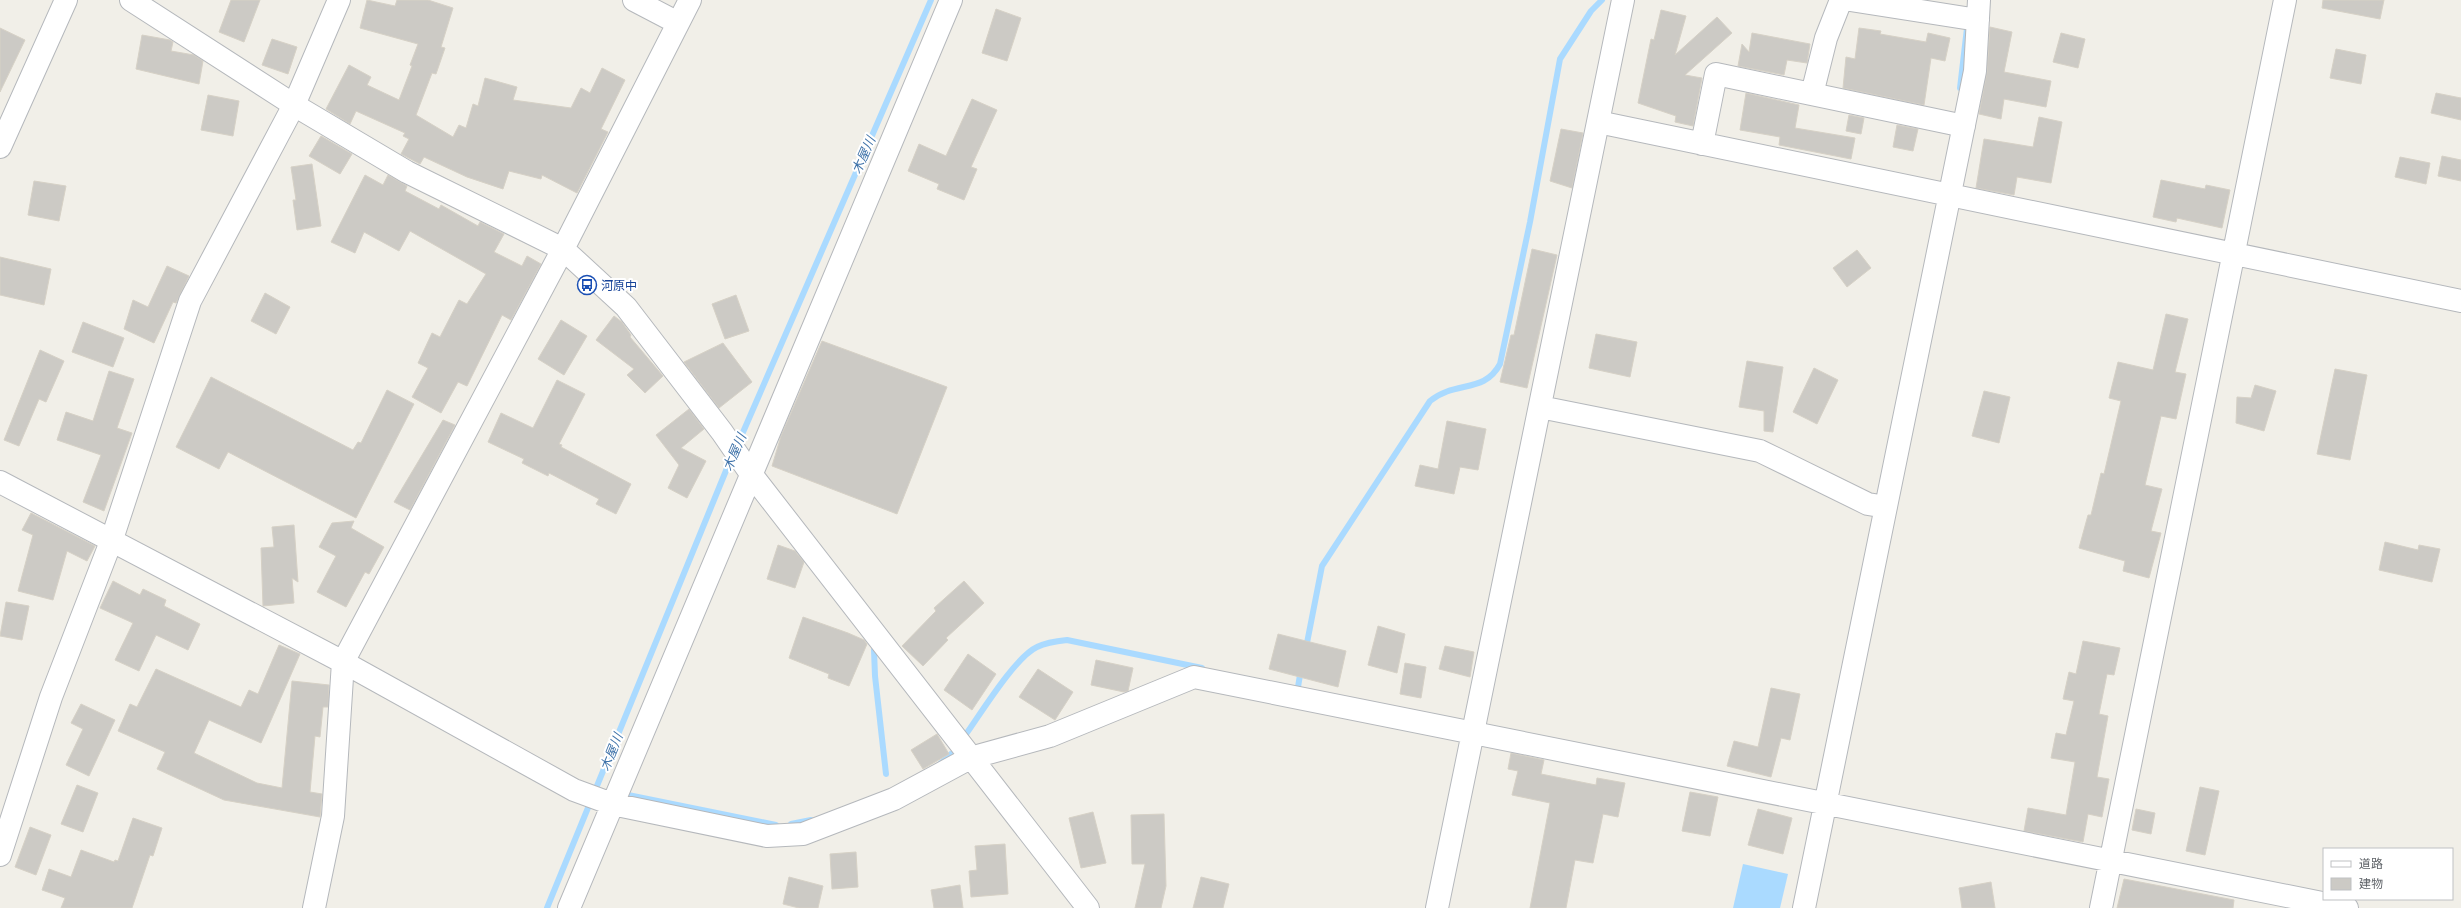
<svg xmlns="http://www.w3.org/2000/svg" width="2461" height="908" font-family="'Noto Sans','Noto Sans JP',sans-serif">
  <rect width="100%" height="100%" fill="#f1efe8"/>
  <!-- water -->
  <path fill="#aadaff" d="M 1743,864 L 1788,874 L 1780,908 L 1733,908 Z"/>
  <g fill="none" stroke-linecap="round" stroke-linejoin="round">
    <!-- stream -->
    <path stroke="#aadaff" stroke-width="6" d="M 1960,88 L 1967,28
      M 737,446 L 931,0
      M 1306,648 L 1322,566 L 1430,401 C 1456,380 1484,394 1500,364 L 1530,222 L 1560,59 L 1591,11 L 1602,0
      M 874,650 L 875,676 L 886,774
      M 1298,687 L 1301,669
      M 964,737 C 980,715 1015,657 1037,647 C 1047,642 1057,641 1067,640 L 1202,668
      M 940,764 L 951,754
      M 628,795 L 776,825
      M 791,824 L 811,820
      M 547,908 L 732,456"/>
  </g>
  <!-- building -->
  <path fill="#cccac5" stroke="#d6d1c6" d="M 231,0 L 260,0 L 244,42 L 219,32 Z
    M 367,0 L 395,6 L 397,0 L 428,0 L 453,8 L 441,47 L 445,48 L 436,74 L 432,73 L 416,115 L 453,137 L 459,125 L 466,128 L 473,104 L 478,106 L 485,78 L 517,87 L 513,100 L 571,108 L 581,88 L 590,93 L 602,68 L 625,80 L 601,129 L 608,132 L 577,193 L 542,175 L 541,179 L 509,171 L 503,189 L 467,177 L 424,157 L 420,164 L 401,154 L 409,139 L 403,136 L 405,133 L 356,111 L 350,124 L 326,109 L 349,65 L 371,77 L 367,85 L 399,100 L 412,66 L 410,65 L 418,44 L 360,28 Z
    M 2323,0 L 2384,0 L 2380,19 L 2322,8 Z
    M 996,9 L 1021,18 L 1007,61 L 982,53 Z
    M 1661,10 L 1686,16 L 1675,55 L 1717,17 L 1732,33 L 1685,75 L 1702,78 L 1693,126 L 1675,122 L 1676,116 L 1638,103 L 1651,39 L 1654,40 Z
    M 1990,27 L 2012,32 L 2004,72 L 2051,81 L 2046,107 L 2004,99 L 2001,119 L 1979,114 L 1987,72 Z
    M 0,28 L 25,40 L 0,92 Z
    M 1859,28 L 1881,31 L 1880,34 L 1926,42 L 1928,33 L 1950,38 L 1945,61 L 1931,58 L 1924,105 L 1843,88 L 1846,57 L 1855,59 Z
    M 1752,33 L 1810,44 L 1807,63 L 1787,60 L 1784,75 L 1738,66 L 1742,44 L 1749,52 Z
    M 2061,33 L 2085,39 L 2078,68 L 2053,62 Z
    M 142,35 L 170,40 L 173,42 L 171,51 L 194,55 L 203,61 L 199,84 L 136,69 Z
    M 272,39 L 297,47 L 288,74 L 262,65 Z
    M 2336,49 L 2366,55 L 2361,84 L 2330,78 Z
    M 1746,93 L 1799,105 L 1795,128 L 1855,138 L 1851,159 L 1779,145 L 1780,137 L 1740,130 Z
    M 2436,93 L 2461,98 L 2461,120 L 2431,113 Z
    M 208,95 L 239,101 L 233,136 L 201,130 Z
    M 972,99 L 997,110 L 971,167 L 977,169 L 964,200 L 937,189 L 939,184 L 908,171 L 919,144 L 946,156 Z
    M 1849,115 L 1864,118 L 1861,134 L 1846,131 Z
    M 2039,117 L 2062,122 L 2051,183 L 2017,177 L 2014,195 L 1976,188 L 1984,139 L 2033,147 Z
    M 1897,125 L 1918,129 L 1913,151 L 1893,147 Z
    M 1561,129 L 1583,133 L 1572,188 L 1550,181 Z
    M 321,136 L 352,154 L 340,174 L 309,156 Z
    M 2442,156 L 2461,160 L 2461,181 L 2438,176 Z
    M 2400,157 L 2430,163 L 2426,184 L 2395,177 Z
    M 312,164 L 321,226 L 297,230 L 293,200 L 296,200 L 291,167 Z
    M 365,175 L 383,185 L 388,175 L 407,186 L 405,191 L 439,209 L 441,205 L 478,226 L 480,222 L 504,234 L 494,252 L 522,266 L 527,256 L 541,264 L 511,320 L 502,315 L 467,386 L 458,382 L 441,413 L 412,397 L 428,368 L 418,363 L 432,333 L 440,337 L 459,300 L 467,304 L 486,274 L 410,231 L 399,251 L 364,232 L 355,253 L 331,242 Z
    M 2161,180 L 2205,189 L 2206,185 L 2230,190 L 2222,228 L 2177,218 L 2176,222 L 2153,217 Z
    M 34,181 L 66,186 L 59,221 L 28,215 Z
    M 1532,249 L 1557,255 L 1527,388 L 1500,382 L 1511,335 L 1514,335 Z
    M 1857,250 L 1871,268 L 1847,287 L 1833,268 Z
    M 0,257 L 51,269 L 44,305 L 0,295 Z
    M 167,266 L 189,276 L 176,303 L 173,302 L 154,343 L 124,329 L 133,300 L 148,307 Z
    M 265,293 L 290,307 L 276,334 L 251,321 Z
    M 736,295 L 749,331 L 725,339 L 712,304 Z
    M 2166,314 L 2188,319 L 2175,372 L 2186,374 L 2176,419 L 2161,416 L 2145,485 L 2162,489 L 2151,531 L 2161,533 L 2149,578 L 2123,571 L 2125,561 L 2079,548 L 2088,515 L 2091,515 L 2101,473 L 2104,474 L 2121,401 L 2109,398 L 2118,362 L 2153,370 Z
    M 614,316 L 622,322 L 631,335 L 630,337 L 663,376 L 645,393 L 627,375 L 634,369 L 596,340 Z
    M 561,320 L 587,336 L 564,375 L 538,359 Z
    M 83,322 L 124,338 L 113,367 L 72,352 Z
    M 1596,334 L 1637,342 L 1630,377 L 1589,368 Z
    M 822,341 L 947,387 L 897,514 L 772,466 L 781,436 Z
    M 723,343 L 752,382 L 719,408 L 684,362 Z
    M 40,350 L 64,361 L 46,402 L 39,399 L 19,446 L 4,440 Z
    M 1747,361 L 1783,367 L 1773,432 L 1764,431 L 1764,411 L 1739,407 Z
    M 1814,368 L 1838,380 L 1817,424 L 1793,412 Z
    M 2335,369 L 2367,375 L 2350,460 L 2317,454 Z
    M 109,371 L 134,379 L 117,428 L 132,433 L 104,511 L 83,502 L 101,455 L 57,440 L 66,412 L 93,421 Z
    M 211,377 L 353,450 L 358,442 L 361,443 L 387,390 L 414,404 L 356,518 L 228,452 L 219,469 L 176,447 Z
    M 557,380 L 585,394 L 559,444 L 562,445 L 561,447 L 631,484 L 616,514 L 596,504 L 599,499 L 549,473 L 548,476 L 522,463 L 524,459 L 488,442 L 501,413 L 533,428 Z
    M 2255,385 L 2276,391 L 2264,431 L 2236,423 L 2237,397 L 2251,398 Z
    M 1984,391 L 2010,397 L 1999,443 L 1972,436 Z
    M 689,409 L 704,429 L 681,448 L 706,461 L 687,498 L 668,488 L 679,465 L 656,435 Z
    M 443,420 L 455,425 L 410,510 L 394,502 Z
    M 1447,421 L 1486,429 L 1478,470 L 1460,467 L 1454,494 L 1415,486 L 1420,465 L 1438,469 Z
    M 31,513 L 95,546 L 87,561 L 67,551 L 53,600 L 18,591 L 33,535 L 22,530 Z
    M 354,521 L 351,528 L 384,547 L 369,574 L 365,572 L 346,607 L 317,592 L 336,556 L 319,547 L 332,523 Z
    M 294,525 L 298,582 L 292,578 L 294,603 L 263,606 L 261,548 L 274,547 L 272,527 Z
    M 2385,542 L 2418,550 L 2419,545 L 2440,549 L 2432,582 L 2379,570 Z
    M 778,545 L 795,551 L 804,562 L 795,588 L 767,579 Z
    M 113,581 L 140,595 L 143,589 L 166,600 L 164,606 L 200,624 L 188,650 L 156,635 L 139,671 L 115,660 L 133,623 L 100,608 Z
    M 964,581 L 984,603 L 946,638 L 948,640 L 923,666 L 902,646 L 936,611 L 934,608 Z
    M 6,602 L 29,606 L 22,640 L 0,636 Z
    M 803,617 L 848,633 L 864,640 L 867,644 L 849,686 L 828,678 L 829,674 L 789,658 Z
    M 1378,626 L 1405,634 L 1397,673 L 1368,665 Z
    M 1278,634 L 1346,651 L 1338,687 L 1269,669 Z
    M 2083,641 L 2120,648 L 2114,675 L 2107,674 L 2099,714 L 2108,716 L 2097,777 L 2109,779 L 2102,817 L 2088,814 L 2083,842 L 2024,831 L 2028,808 L 2066,815 L 2075,762 L 2051,758 L 2056,733 L 2066,735 L 2074,701 L 2063,699 L 2069,672 L 2076,674 Z
    M 279,645 L 300,654 L 261,743 L 209,720 L 194,753 L 257,783 L 282,788 L 292,681 L 329,685 L 328,707 L 323,707 L 320,737 L 315,736 L 310,792 L 322,794 L 320,817 L 224,800 L 157,769 L 165,752 L 118,731 L 130,704 L 137,707 L 156,669 L 241,707 L 249,690 L 258,694 Z
    M 1445,646 L 1474,652 L 1470,677 L 1439,669 Z
    M 968,654 L 996,674 L 972,710 L 944,690 Z
    M 1096,660 L 1133,668 L 1128,691 L 1124,692 L 1091,685 Z
    M 1405,663 L 1426,667 L 1421,698 L 1400,694 Z
    M 1038,669 L 1073,692 L 1055,720 L 1019,697 Z
    M 1771,688 L 1800,694 L 1790,740 L 1781,738 L 1771,777 L 1727,766 L 1734,741 L 1758,747 Z
    M 81,704 L 115,720 L 89,776 L 66,765 L 83,729 L 71,723 Z
    M 937,734 L 949,754 L 923,769 L 911,750 Z
    M 1511,753 L 1544,760 L 1541,774 L 1596,785 L 1597,778 L 1625,783 L 1618,817 L 1603,814 L 1593,863 L 1575,860 L 1566,908 L 1530,908 L 1550,803 L 1512,795 L 1518,771 L 1508,769 Z
    M 77,785 L 98,793 L 83,832 L 61,824 Z
    M 2200,787 L 2219,791 L 2205,855 L 2186,851 Z
    M 1690,792 L 1718,797 L 1710,836 L 1682,831 Z
    M 1758,809 L 1792,818 L 1783,854 L 1748,845 Z
    M 2136,809 L 2155,813 L 2151,834 L 2132,830 Z
    M 1093,812 L 1106,863 L 1081,868 L 1069,818 Z
    M 1164,814 L 1166,886 L 1161,908 L 1135,908 L 1145,864 L 1132,864 L 1131,815 Z
    M 133,818 L 162,828 L 153,856 L 150,855 L 132,908 L 61,908 L 65,898 L 42,890 L 49,869 L 71,877 L 81,850 L 114,862 L 115,860 L 118,861 Z
    M 30,827 L 51,835 L 36,875 L 15,867 Z
    M 1005,844 L 1008,894 L 971,897 L 969,871 L 977,870 L 975,846 Z
    M 856,852 L 858,887 L 832,889 L 830,854 Z
    M 789,877 L 823,886 L 818,908 L 799,908 L 783,904 Z
    M 1201,877 L 1229,884 L 1223,908 L 1193,908 Z
    M 2124,879 L 2234,900 L 2233,908 L 2117,908 Z
    M 1991,882 L 1995,908 L 1962,908 L 1959,888 Z
    M 960,885 L 963,908 L 934,908 L 931,890 Z"/>
  <g fill="none" stroke-linecap="round" stroke-linejoin="round">
    <!-- minor casing -->
    <g stroke="#b5b8bc" stroke-width="24">
      <path id="minor" d="M 131,0 L 294,105 L 407,172 L 563,249 L 626,307 L 722,432 L 751,474 L 1088,908
        M 634,0 L 678,23
        M 1850,0 L 1978,20
        M 1812,94 L 1826,38 L 1841,0
        M 1598,122 L 2461,301
        M 1702,144 L 1716,74 L 1964,126
        M 0,147 L 66,0
        M 1540,407 L 1760,451 L 1868,504 L 1886,507
        M 0,482 L 343,662 L 574,790 L 612,804 L 767,836 L 803,834 L 894,799 L 970,758 L 1050,736 L 1194,677 L 2347,908
        M 0,855 L 51,697 L 112,539 L 190,301 L 294,105 L 339,0
        M 314,908 L 333,816 L 343,662 L 563,249 L 690,0
        M 569,908 L 951,0
        M 1437,908 L 1623,0
        M 1804,908 L 1975,71 L 1979,0
        M 2101,908 L 2285,0"/>
    </g>
    <!-- minor -->
    <use href="#minor" stroke="#fff" stroke-width="22"/>
  </g>
  <!-- icons -->
  <defs>
    <g id="bus-ring" transform="scale(1)"><circle r="9.5" fill="#fff" stroke="#1a4fb4" stroke-width="1.5"/><path d="M-5-6H5V4H4V6H2V4H-2V6H-4V4H-5ZM-3.5-4V0h7V-4ZM-3.5 1.2v1.5H-2V1.2ZM2 1.2v1.5H3.5V1.2Z" fill="#1a4fb4"/></g>
  </defs>
  <g fill-rule="evenodd">
    <use href="#bus-ring" x="587" y="285"/>
  </g>
  <g text-anchor="middle" dominant-baseline="central" stroke-width="4" stroke-linejoin="round" paint-order="stroke">
    <!-- transit labels -->
    <g font-size="12" fill="#164399" stroke="#fff" text-anchor="start">
      <text x="601" y="285">河原中</text>
    </g>
    <!-- water labels -->
    <g font-size="13" font-style="italic" fill="#4174aa" stroke="#fff">
      <text transform="translate(863 155) rotate(-66)">木屋川</text>
      <text transform="translate(734 452) rotate(-67)">木屋川</text>
      <text transform="translate(611 752) rotate(-68)">木屋川</text>
    </g>
  </g>
  <!-- legend -->
  <rect x="2323" y="848" width="130" height="52" fill="#ffffff" stroke="#bfc1c3"/>
  <rect x="2331" y="861" width="20" height="6" fill="#ffffff" stroke="#bfc1c3"/>
  <text x="2359" y="868" font-size="12" fill="#5f6368">道路</text>
  <rect x="2331" y="878" width="20" height="12" fill="#cccac5" stroke="#bfc1c3"/>
  <text x="2359" y="888" font-size="12" fill="#5f6368">建物</text>
</svg>
